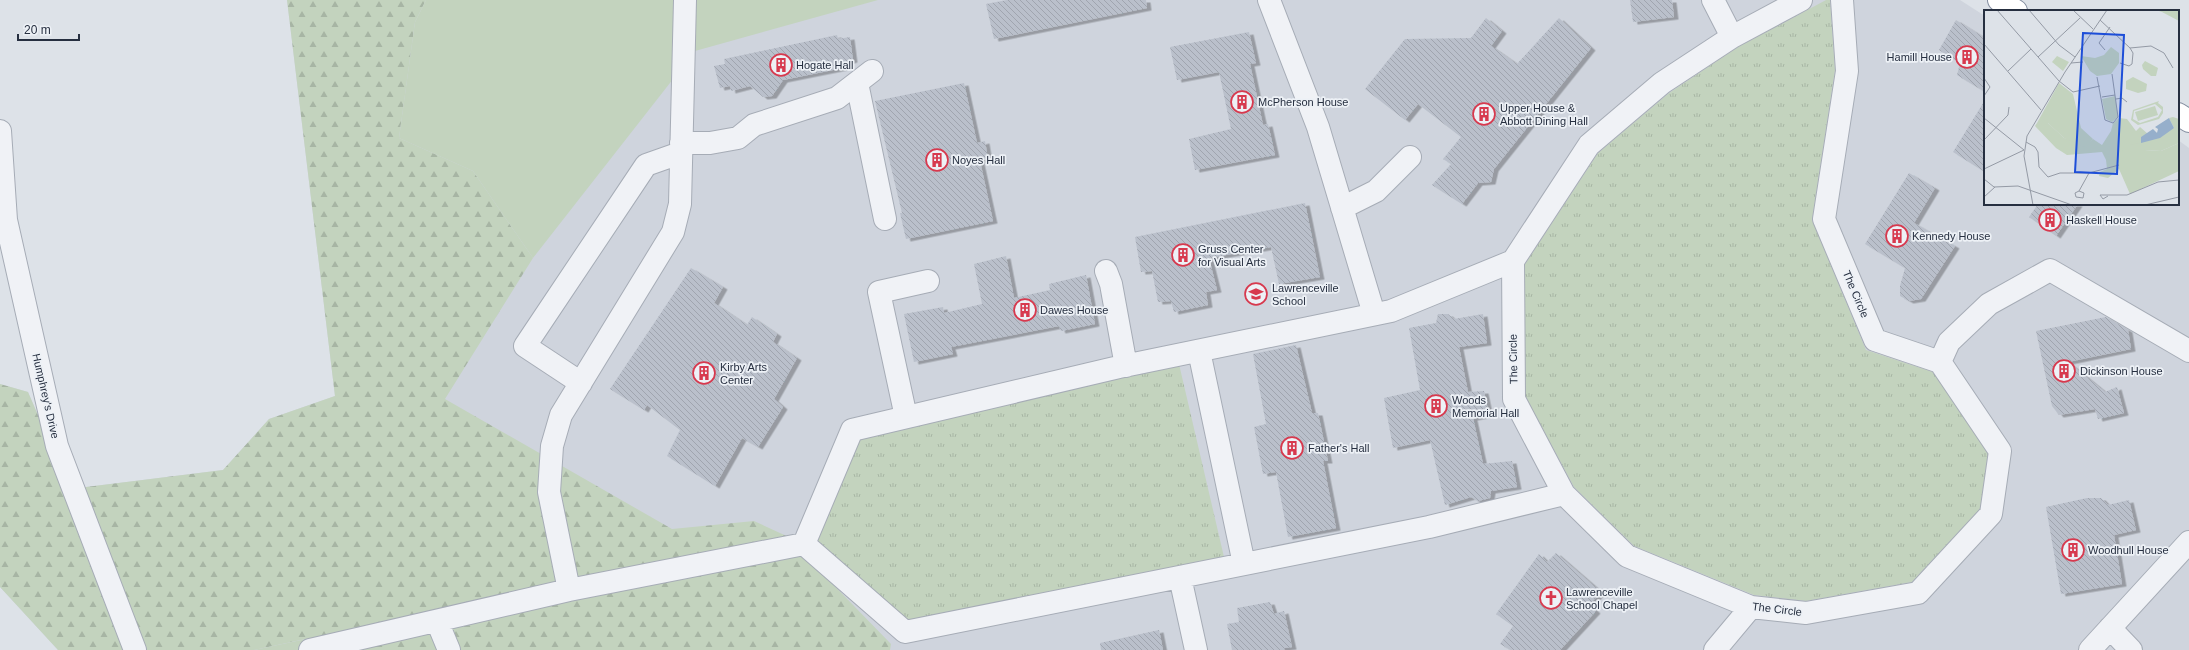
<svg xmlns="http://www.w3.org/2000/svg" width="2189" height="650" font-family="Helvetica,sans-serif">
  <defs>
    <pattern id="grass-tufts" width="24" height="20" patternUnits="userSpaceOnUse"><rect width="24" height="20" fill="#c3d3be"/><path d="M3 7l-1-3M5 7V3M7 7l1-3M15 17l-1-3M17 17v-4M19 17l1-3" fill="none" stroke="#a7b5a4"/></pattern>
    <pattern id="forest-firs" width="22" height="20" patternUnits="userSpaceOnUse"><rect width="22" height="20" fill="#c3d3be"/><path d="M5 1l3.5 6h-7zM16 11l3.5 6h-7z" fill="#a7b5a4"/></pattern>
    <pattern id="building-back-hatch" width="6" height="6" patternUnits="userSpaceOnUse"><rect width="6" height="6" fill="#bac0cb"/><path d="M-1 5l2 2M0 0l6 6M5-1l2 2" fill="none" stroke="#a0a5af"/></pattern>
    <filter id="shadow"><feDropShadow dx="4.5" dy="2.5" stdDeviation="0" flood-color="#0004"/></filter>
  </defs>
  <rect width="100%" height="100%" fill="#dde2e8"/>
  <!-- built -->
  <path fill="#cfd4dd" d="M 287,0 L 1960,0 L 1985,16 L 1985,204 L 2178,204 L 2178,140 L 2189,148 L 2189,650 L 58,650 L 0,587 L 0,384 L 28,392 L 70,489 L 223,470 L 269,419 L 335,396 Z"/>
  <!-- grass -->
  <path fill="url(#grass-tufts)" d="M 1826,0 L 1830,0 L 1835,70 L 1812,220 L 1866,350 L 1933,372 L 1988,453 L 1980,509 L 1912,582 L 1806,601 L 1754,595 L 1634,546 L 1574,487 L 1525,396 L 1525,264 L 1598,153 L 1669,93 L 1738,47 Z
    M 1179,364 L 1224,557 L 907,622 L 815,541 L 859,437 Z"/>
  <!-- forest -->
  <path fill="url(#forest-firs)" d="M 287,0 L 426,0 L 415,22 L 399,138 L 473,171 L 533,258 L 445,399 L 672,529 L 754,521 L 804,544 L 818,569 L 891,644 L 890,650 L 320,650 L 310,638 L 254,650 L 58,650 L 0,587 L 0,384 L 28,392 L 70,489 L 223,470 L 269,419 L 335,396 Z"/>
  <!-- park -->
  <path fill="#c3d3be" d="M 426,0 L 878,0 L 695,51 L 533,258 L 473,171 L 399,138 L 415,22 Z
    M 311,638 L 320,650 L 254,650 Z"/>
  <!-- building -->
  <path fill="url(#building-back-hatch)" filter="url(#shadow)" d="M 1007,0 L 1146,0 L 1147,8 L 994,39 L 986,4 Z
    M 1630,0 L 1672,0 L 1674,17 L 1633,22 Z
    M 1486,18 L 1502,31 L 1491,46 L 1517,64 L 1559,18 L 1591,48 L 1494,169 L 1491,182 L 1478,183 L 1462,204 L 1432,185 L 1451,164 L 1443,159 L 1461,137 L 1418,104 L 1405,120 L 1365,89 L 1405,39 L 1471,38 Z
    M 1956,20 L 1985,38 L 1985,92 L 1957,75 L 1960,63 L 1939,50 Z
    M 1249,32 L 1256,63 L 1250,64 L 1263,125 L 1268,124 L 1275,155 L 1195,170 L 1189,139 L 1231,129 L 1219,72 L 1177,80 L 1170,47 Z
    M 837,35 L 838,39 L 850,37 L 853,60 L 843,63 L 843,68 L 783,80 L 772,96 L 763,97 L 750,86 L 731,91 L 730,86 L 720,88 L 714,66 L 725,64 L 724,59 Z
    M 964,83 L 977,143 L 985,141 L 988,159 L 980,161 L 993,221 L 906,239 L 900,213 L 902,213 L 875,101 Z
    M 1985,100 L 1985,172 L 1953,152 Z
    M 1909,173 L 1935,188 L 1914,223 L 1955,246 L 1921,299 L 1909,301 L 1900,296 L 1900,286 L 1905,268 L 1865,244 Z
    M 1305,203 L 1320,277 L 1279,284 L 1271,247 L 1209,258 L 1217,290 L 1206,292 L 1208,305 L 1174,312 L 1171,301 L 1158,302 L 1152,271 L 1141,272 L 1135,237 Z
    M 2038,204 L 2078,204 L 2056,236 L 2029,217 Z
    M 1006,256 L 1014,298 L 1050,290 L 1049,284 L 1086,275 L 1095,324 L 1061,331 L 1059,326 L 951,347 L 953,354 L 914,362 L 904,314 L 943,307 L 944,313 L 982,304 L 974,264 Z
    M 691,268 L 723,287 L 714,303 L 747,325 L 752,317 L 777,334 L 773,342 L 797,358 L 774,399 L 783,407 L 758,447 L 742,438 L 715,486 L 667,456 L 680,430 L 647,405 L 644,410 L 610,389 Z
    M 1438,314 L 1448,314 L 1454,319 L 1483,314 L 1487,343 L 1459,347 L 1468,392 L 1484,391 L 1489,415 L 1473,418 L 1483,464 L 1512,461 L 1517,487 L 1491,491 L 1490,498 L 1478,501 L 1471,497 L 1445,505 L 1430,440 L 1393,448 L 1384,398 L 1420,390 L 1409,328 L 1436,323 Z
    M 2106,317 L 2128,330 L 2131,349 L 2068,362 L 2105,392 L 2117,387 L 2124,413 L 2098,419 L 2095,409 L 2059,415 L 2052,406 L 2036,331 Z
    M 1296,345 L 1312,413 L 1318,413 L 1328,461 L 1323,461 L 1336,528 L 1288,537 L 1276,472 L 1263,474 L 1254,427 L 1266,424 L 1253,354 Z
    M 2087,498 L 2101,498 L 2108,505 L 2129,500 L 2136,530 L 2114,535 L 2122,584 L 2061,594 L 2046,507 Z
    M 1556,553 L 1601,592 L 1589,605 L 1596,611 L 1560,650 L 1511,650 L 1500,644 L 1513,626 L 1496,614 L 1539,554 L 1547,562 Z
    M 1270,602 L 1274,614 L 1284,611 L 1292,647 L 1285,648 L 1284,650 L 1232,650 L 1227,624 L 1239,622 L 1237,608 Z
    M 1159,630 L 1163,650 L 1101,650 L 1100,643 Z"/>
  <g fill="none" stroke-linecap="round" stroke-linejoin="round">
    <!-- minor casing -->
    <g stroke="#a6acb6" stroke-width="24">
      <path id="minor" d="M 1269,0 L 1318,127 L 1374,314
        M 1713,0 L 1732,37
        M 1801,0 L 1732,37 L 1662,83 L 1589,145 L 1513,261 L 1514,399 L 1564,494 L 1627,556 L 1751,607 L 1806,613 L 1918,593 L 1991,514 L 2000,451 L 1940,362 L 1875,340 L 1824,219 L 1847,71 L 1842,0
        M 857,83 L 885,219
        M 0,131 L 6,220 L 57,446 L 135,650
        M 681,143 L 710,143 L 738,138 L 754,125 L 837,98 L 872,71
        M 1342,208 L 1376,191 L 1410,157
        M 1513,261 L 1391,311 L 1119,367 L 852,430 L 804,544 L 905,632 L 1429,527 L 1564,494
        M 1106,271 L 1111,284 L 1126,366
        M 1199,351 L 1244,564
        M 1940,362 L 1949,342 L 1989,304 L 2050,270 L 2189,351
        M 581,383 L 525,346 L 646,165 L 680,153
        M 906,417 L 879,292 L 928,281
        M 1180,577 L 1196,650
        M 569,590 L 549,492 L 552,446 L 561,415 L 673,232 L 680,204 L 685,0
        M 437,621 L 449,650
        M 2110,628 L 2131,650
        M 310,650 L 569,590 L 804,544
        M 1715,650 L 1751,607
        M 2090,650 L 2189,542"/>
    </g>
    <!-- highway casing -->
    <g stroke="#848ea0" stroke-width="24">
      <path id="highway" d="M 1999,0 L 2016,11
        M 2178,114 L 2189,121"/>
    </g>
    <!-- minor -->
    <use href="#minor" stroke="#f0f2f6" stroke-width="22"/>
    <!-- highway -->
    <use href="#highway" stroke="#fff" stroke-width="22"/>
  </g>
  <!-- icons -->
  <defs>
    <g id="building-ring" transform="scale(1.15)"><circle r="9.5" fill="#edf1f6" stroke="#d7394e" stroke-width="1.5"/><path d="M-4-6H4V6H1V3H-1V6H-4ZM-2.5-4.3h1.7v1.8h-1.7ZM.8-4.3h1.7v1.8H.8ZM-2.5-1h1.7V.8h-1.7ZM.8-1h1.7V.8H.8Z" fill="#d7394e"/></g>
    <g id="school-ring" transform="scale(1.15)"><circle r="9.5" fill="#edf1f6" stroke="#d7394e" stroke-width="1.5"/><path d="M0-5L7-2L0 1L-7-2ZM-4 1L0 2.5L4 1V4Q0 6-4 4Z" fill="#d7394e"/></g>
    <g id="church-ring" transform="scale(1.15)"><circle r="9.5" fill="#edf1f6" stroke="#d7394e" stroke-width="1.5"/><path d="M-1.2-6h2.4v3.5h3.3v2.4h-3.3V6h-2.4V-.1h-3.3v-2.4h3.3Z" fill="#d7394e"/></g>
  </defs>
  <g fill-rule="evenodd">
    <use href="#building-ring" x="1967" y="57"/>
    <use href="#building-ring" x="781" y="65"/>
    <use href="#building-ring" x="1242" y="102"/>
    <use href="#building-ring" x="1484" y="114"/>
    <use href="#building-ring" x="937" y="160"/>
    <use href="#building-ring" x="2050" y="220"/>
    <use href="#building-ring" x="1897" y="236"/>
    <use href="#building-ring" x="1183" y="255"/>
    <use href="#school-ring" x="1256" y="294"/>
    <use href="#building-ring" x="1025" y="310"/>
    <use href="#building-ring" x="2064" y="371"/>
    <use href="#building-ring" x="704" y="373"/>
    <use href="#building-ring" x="1436" y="406"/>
    <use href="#building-ring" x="1292" y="448"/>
    <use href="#building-ring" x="2073" y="550"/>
    <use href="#church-ring" x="1551" y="598"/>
  </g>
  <g text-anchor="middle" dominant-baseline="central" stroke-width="3.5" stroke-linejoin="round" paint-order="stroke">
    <!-- poi labels -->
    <g font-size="11" fill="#262f40" stroke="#edf1f6" text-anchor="start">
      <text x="1952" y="57" text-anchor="end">Hamill House</text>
      <text x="796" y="65">Hogate Hall</text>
      <text x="1258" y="102">McPherson House</text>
      <text x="1500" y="108">Upper House &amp;<tspan x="1500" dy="13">Abbott Dining Hall</tspan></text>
      <text x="952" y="160">Noyes Hall</text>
      <text x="2066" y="220">Haskell House</text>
      <text x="1912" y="236">Kennedy House</text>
      <text x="1198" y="249">Gruss Center<tspan x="1198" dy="13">for Visual Arts</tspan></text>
      <text x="1272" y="288">Lawrenceville<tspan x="1272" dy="13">School</tspan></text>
      <text x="1040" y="310">Dawes House</text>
      <text x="720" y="367">Kirby Arts<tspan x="720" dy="13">Center</tspan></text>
      <text x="2080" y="371">Dickinson House</text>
      <text x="1452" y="400">Woods<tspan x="1452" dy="13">Memorial Hall</tspan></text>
      <text x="1308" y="448">Father's Hall</text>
      <text x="2088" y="550">Woodhull House</text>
      <text x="1566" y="592">Lawrenceville<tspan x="1566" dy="13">School Chapel</tspan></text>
    </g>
    <!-- street labels -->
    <g font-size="11" fill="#262f40" stroke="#edf1f6">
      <text transform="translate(1856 294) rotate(67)">The Circle</text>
      <text transform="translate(1513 359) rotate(-91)">The Circle</text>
      <text transform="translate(46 396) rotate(77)">Humphrey's Drive</text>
      <text transform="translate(1777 609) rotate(7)">The Circle</text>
    </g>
  </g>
  <!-- overview -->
  <g transform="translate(1984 10)">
    <rect width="195" height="195" fill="#dde2e8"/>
    <path d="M 172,0 L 195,0 L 195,11 L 178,2 ZM 127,37 L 135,43 L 135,53 L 127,64 L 113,66 L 106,61 L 97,46 L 111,48 L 120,45 ZM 161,51 L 174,58 L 172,66 L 167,66 L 159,59 L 158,55 ZM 149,67 L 163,74 L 162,81 L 154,83 L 142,79 L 142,71 ZM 131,86 L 134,107 L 128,112 L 122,109 L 118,89 Z" fill="#c3d3be"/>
    <path d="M 189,107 L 195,109 L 195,133 L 177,141 L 161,140 L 133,145 L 135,159 L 124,168 L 115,166 L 116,162 L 123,159 L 122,150 L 118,142 L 83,145 L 72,138 L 51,116 L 53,113 L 64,113 L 80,128 L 104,133 L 109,129 L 118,135 L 127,121 L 129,113 L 135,108 L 143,109 L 152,121 L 156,117 L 164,124 L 157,127 L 190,118 L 185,108 Z" fill="#c3d3be"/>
    <path d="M 73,46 L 85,52 L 79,61 L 68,52 ZM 75,73 L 89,84 L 97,118 L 109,129 L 101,137 L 80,128 L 64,113 L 53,113 ZM 175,91 L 174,93 L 179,97 L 179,103 L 175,109 L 154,115 L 147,110 L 149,100 ZM 171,94 L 178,100 L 174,107 L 156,113 L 149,109 L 150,101 ZM 171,96 L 174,105 L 154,111 L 151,102 ZM 155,133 L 161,140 L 177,141 L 195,133 L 195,161 L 146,184 L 135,159 L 133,145 L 146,135 Z" fill="#c3d3be" fill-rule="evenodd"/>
    <path d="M 185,108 L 190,118 L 176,128 L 157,133 L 157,127 L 169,119 L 173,123 L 174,119 L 171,117 Z" fill="#96afcb"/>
    <path fill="none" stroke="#949aa5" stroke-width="1" d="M 13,0 L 75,71 L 89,82 L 116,76M 45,0 L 75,35 L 91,47M 89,0 L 109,19M 116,10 L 146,38 L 167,36 L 180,43 L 189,58M 0,34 L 57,100M 121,40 L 115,33 L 126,17M 54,47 L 96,8M 87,53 L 99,52M 136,53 L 145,56 L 148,54 L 149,43 L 146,38M 24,61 L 47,39M 113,67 L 121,110 L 129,113 L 134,107 L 128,64M 0,68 L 6,77 L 0,86M 118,87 L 131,85M 132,89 L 138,88 L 143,92M 0,108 L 40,140 L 0,159M 0,130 L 24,105 L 25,97M 42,132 L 51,137 L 54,142 L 55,157 L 64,167 L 76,163 L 105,163 L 135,155M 0,169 L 10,177 L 34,176 L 88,195M 95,181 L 100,183 L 99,188 L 92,187 L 91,183 L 95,181 L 105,163M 124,186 L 119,189 L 116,185 L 143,185 L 174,172 L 195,170M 0,187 L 11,177M 49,195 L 40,146 L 43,126 L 81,62 L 123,0M 161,195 L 195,187"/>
    <path fill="#1d4ed8" fill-opacity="0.15" stroke="#1d4ed8" stroke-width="2" d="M 99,23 L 140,25 L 133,164 L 91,162 Z"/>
    <rect width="195" height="195" fill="none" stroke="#262f40" stroke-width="2"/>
  </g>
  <!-- scale -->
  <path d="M18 34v6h61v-6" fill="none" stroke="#262f40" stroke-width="2"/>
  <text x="24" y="34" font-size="12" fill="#262f40" stroke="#edf1f6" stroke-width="3" paint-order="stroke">20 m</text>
</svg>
